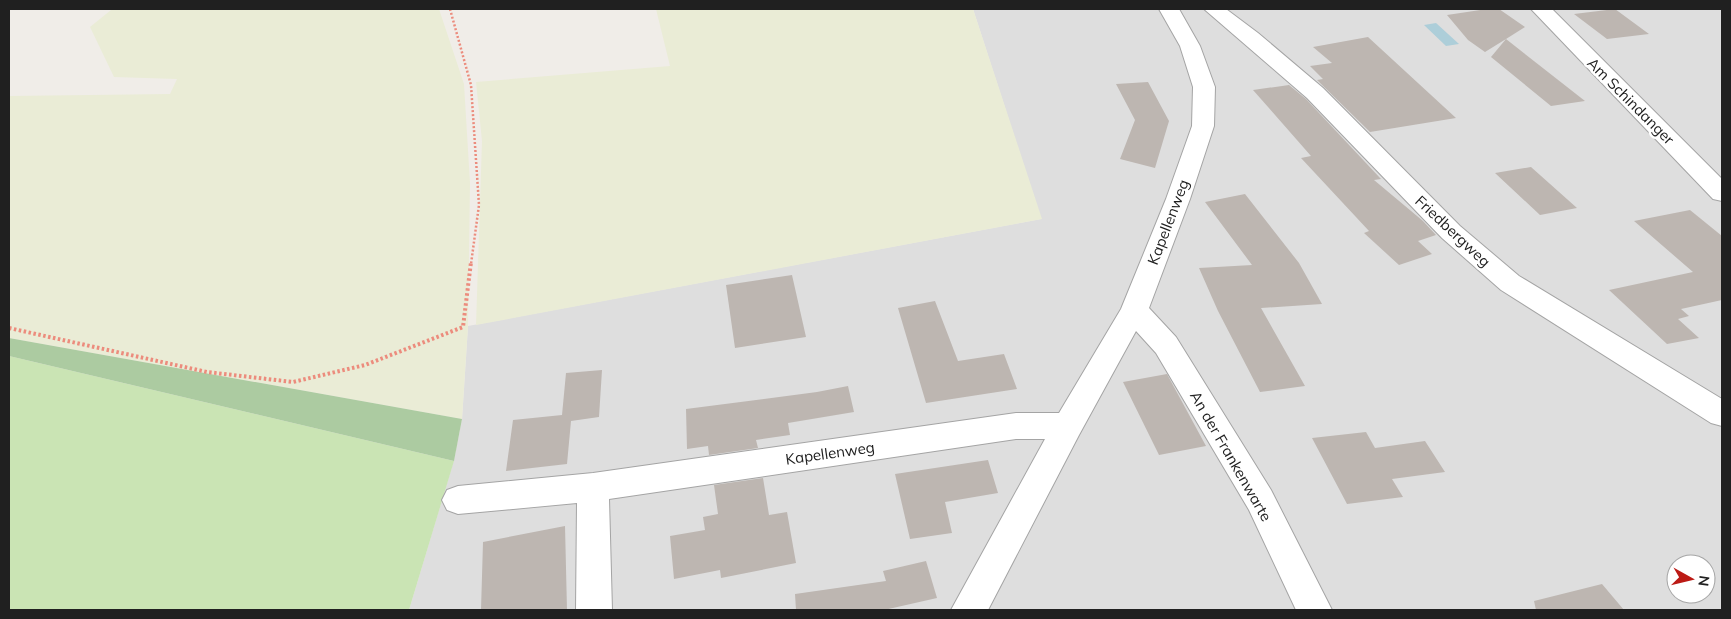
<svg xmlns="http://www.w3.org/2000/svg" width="1731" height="619" font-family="Mulish,sans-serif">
  <rect width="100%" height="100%" fill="#f0ede8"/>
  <!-- residential -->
  <path fill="#dedede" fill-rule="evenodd" d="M 973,9 L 1722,9 L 1722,610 L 409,610 L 454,460 L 462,419 L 468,326 L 1041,219 ZM 1676,564 L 1706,564 L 1706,594 L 1676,594 Z"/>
  <!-- farmland -->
  <path fill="#eaecd6" d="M 143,9 L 439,9 L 464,84 L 470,183 L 468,326 L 462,419 L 9,338 L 9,96 L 170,94 L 177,79 L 114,77 L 90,27 L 111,10 Z
    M 656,9 L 973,9 L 1042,219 L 476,325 L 482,141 L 476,82 L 670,66 Z"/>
  <!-- grass -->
  <path fill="#cae4b4" d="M 9,356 L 454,461 L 409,610 L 9,610 Z"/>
  <!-- forest -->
  <path fill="#accba1" d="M 9,338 L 462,419 L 454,461 L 9,356 Z"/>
  <!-- water -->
  <path fill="#adced9" d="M 1436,23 L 1459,44 L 1446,46 L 1424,25 Z"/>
  <!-- building -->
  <path fill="#bdb6b1" d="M 1487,9 L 1499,9 L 1525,27 L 1506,39 L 1585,101 L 1551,106 L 1491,57 L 1506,39 L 1485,52 L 1468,40 L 1447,15 Z
    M 1615,9 L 1649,34 L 1607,39 L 1574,14 Z
    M 1368,37 L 1456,118 L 1370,132 L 1317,80 L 1323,79 L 1310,66 L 1332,63 L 1313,47 Z
    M 1148,82 L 1169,121 L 1155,168 L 1120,159 L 1135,120 L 1116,84 Z
    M 1289,85 L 1306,99 L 1381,179 L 1374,180 L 1423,221 L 1436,235 L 1418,241 L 1432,254 L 1399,265 L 1364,233 L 1369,231 L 1301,158 L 1311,156 L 1253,90 Z
    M 1531,167 L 1577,208 L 1540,215 L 1495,173 Z
    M 1245,194 L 1299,263 L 1322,304 L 1261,308 L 1305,386 L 1260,392 L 1218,311 L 1199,268 L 1252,265 L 1205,202 Z
    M 1690,210 L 1722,236 L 1722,300 L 1681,309 L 1689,316 L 1678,319 L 1699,338 L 1667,344 L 1609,290 L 1693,272 L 1634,221 Z
    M 792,275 L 806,337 L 735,348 L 726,285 Z
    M 935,301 L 958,361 L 1004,354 L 1017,389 L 926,403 L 898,308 Z
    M 602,370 L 599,417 L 571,421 L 567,464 L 506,471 L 513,420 L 562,415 L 566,373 Z
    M 1167,374 L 1174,387 L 1206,446 L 1159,455 L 1123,382 Z
    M 848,386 L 854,412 L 788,423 L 790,435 L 756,440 L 758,448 L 709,455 L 708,446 L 687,449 L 686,409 L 817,392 Z
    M 1366,432 L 1375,448 L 1425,441 L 1445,472 L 1392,479 L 1403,497 L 1347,504 L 1312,438 Z
    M 988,460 L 998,493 L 945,502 L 952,533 L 910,539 L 895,474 Z
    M 763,478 L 769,515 L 787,512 L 796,563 L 721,578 L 720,570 L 674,579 L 670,536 L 705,530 L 703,517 L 718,514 L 714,485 Z
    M 565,526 L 567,610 L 481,610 L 483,542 Z
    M 926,561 L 937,598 L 884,610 L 796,610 L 795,594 L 886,581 L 883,571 Z
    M 1602,584 L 1624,610 L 1536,610 L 1534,601 Z"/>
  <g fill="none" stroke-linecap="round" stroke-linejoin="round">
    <!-- minor casing -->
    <g stroke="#a4a4a4" stroke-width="2">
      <path id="minor" d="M 1159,9 L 1179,9 L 1200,46 L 1215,87 L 1214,126 L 1190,199 L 1149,308 L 1176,337 L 1271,490 L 1332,610 L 1296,610 L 1249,510 L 1156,353 L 1136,331 L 1079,435 L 988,610 L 951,610 L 1045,439 L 1016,439 L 609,499 L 612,610 L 576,610 L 577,503 L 458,514 L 447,510 L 442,500 L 447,490 L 458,486 L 593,473 L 1016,413 L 1059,413 L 1121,309 L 1166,199 L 1192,126 L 1193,87 L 1180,46 Z
        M 1204,9 L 1226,9 L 1258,33 L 1323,88 L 1460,226 L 1519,276 L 1722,399 L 1722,426 L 1711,423 L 1501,290 L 1442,238 L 1307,98 Z
        M 1531,9 L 1552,9 L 1722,179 L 1722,201 L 1713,199 Z"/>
    </g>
    <!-- path-far1 -->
    <path stroke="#ec8c7d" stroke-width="2.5" stroke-dasharray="2 2" stroke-linecap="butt" d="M 450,9 L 471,85 L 479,205 L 471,264"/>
    <!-- path -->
    <path stroke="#ec8c7d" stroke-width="4" stroke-dasharray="2.5 2.5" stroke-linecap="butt" d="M 9,328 L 207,372 L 293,382 L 365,365 L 463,327 L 471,262"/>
    <!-- minor -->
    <use href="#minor" fill="#fff" fill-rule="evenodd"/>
  </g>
  <g text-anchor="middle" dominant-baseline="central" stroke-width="5" stroke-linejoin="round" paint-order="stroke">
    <!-- street labels -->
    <g font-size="15" fill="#202020" stroke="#fff">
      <text transform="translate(1631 101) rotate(45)">Am Schindanger</text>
      <text transform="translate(1168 222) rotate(-69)">Kapellenweg</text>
      <text transform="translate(1453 231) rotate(43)">Friedbergweg</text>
      <text transform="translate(830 453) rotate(-8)">Kapellenweg</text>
      <text transform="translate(1231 456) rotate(60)">An der Frankenwarte</text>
    </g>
  </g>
  <!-- border -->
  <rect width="1731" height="619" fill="none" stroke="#202020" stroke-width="20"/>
  <!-- north arrow -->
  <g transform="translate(1691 579) rotate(98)"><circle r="24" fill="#ffffff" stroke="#a6a6a6"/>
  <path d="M0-4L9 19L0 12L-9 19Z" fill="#bc1a15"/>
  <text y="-8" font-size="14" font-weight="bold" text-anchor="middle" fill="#202020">N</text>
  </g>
</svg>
